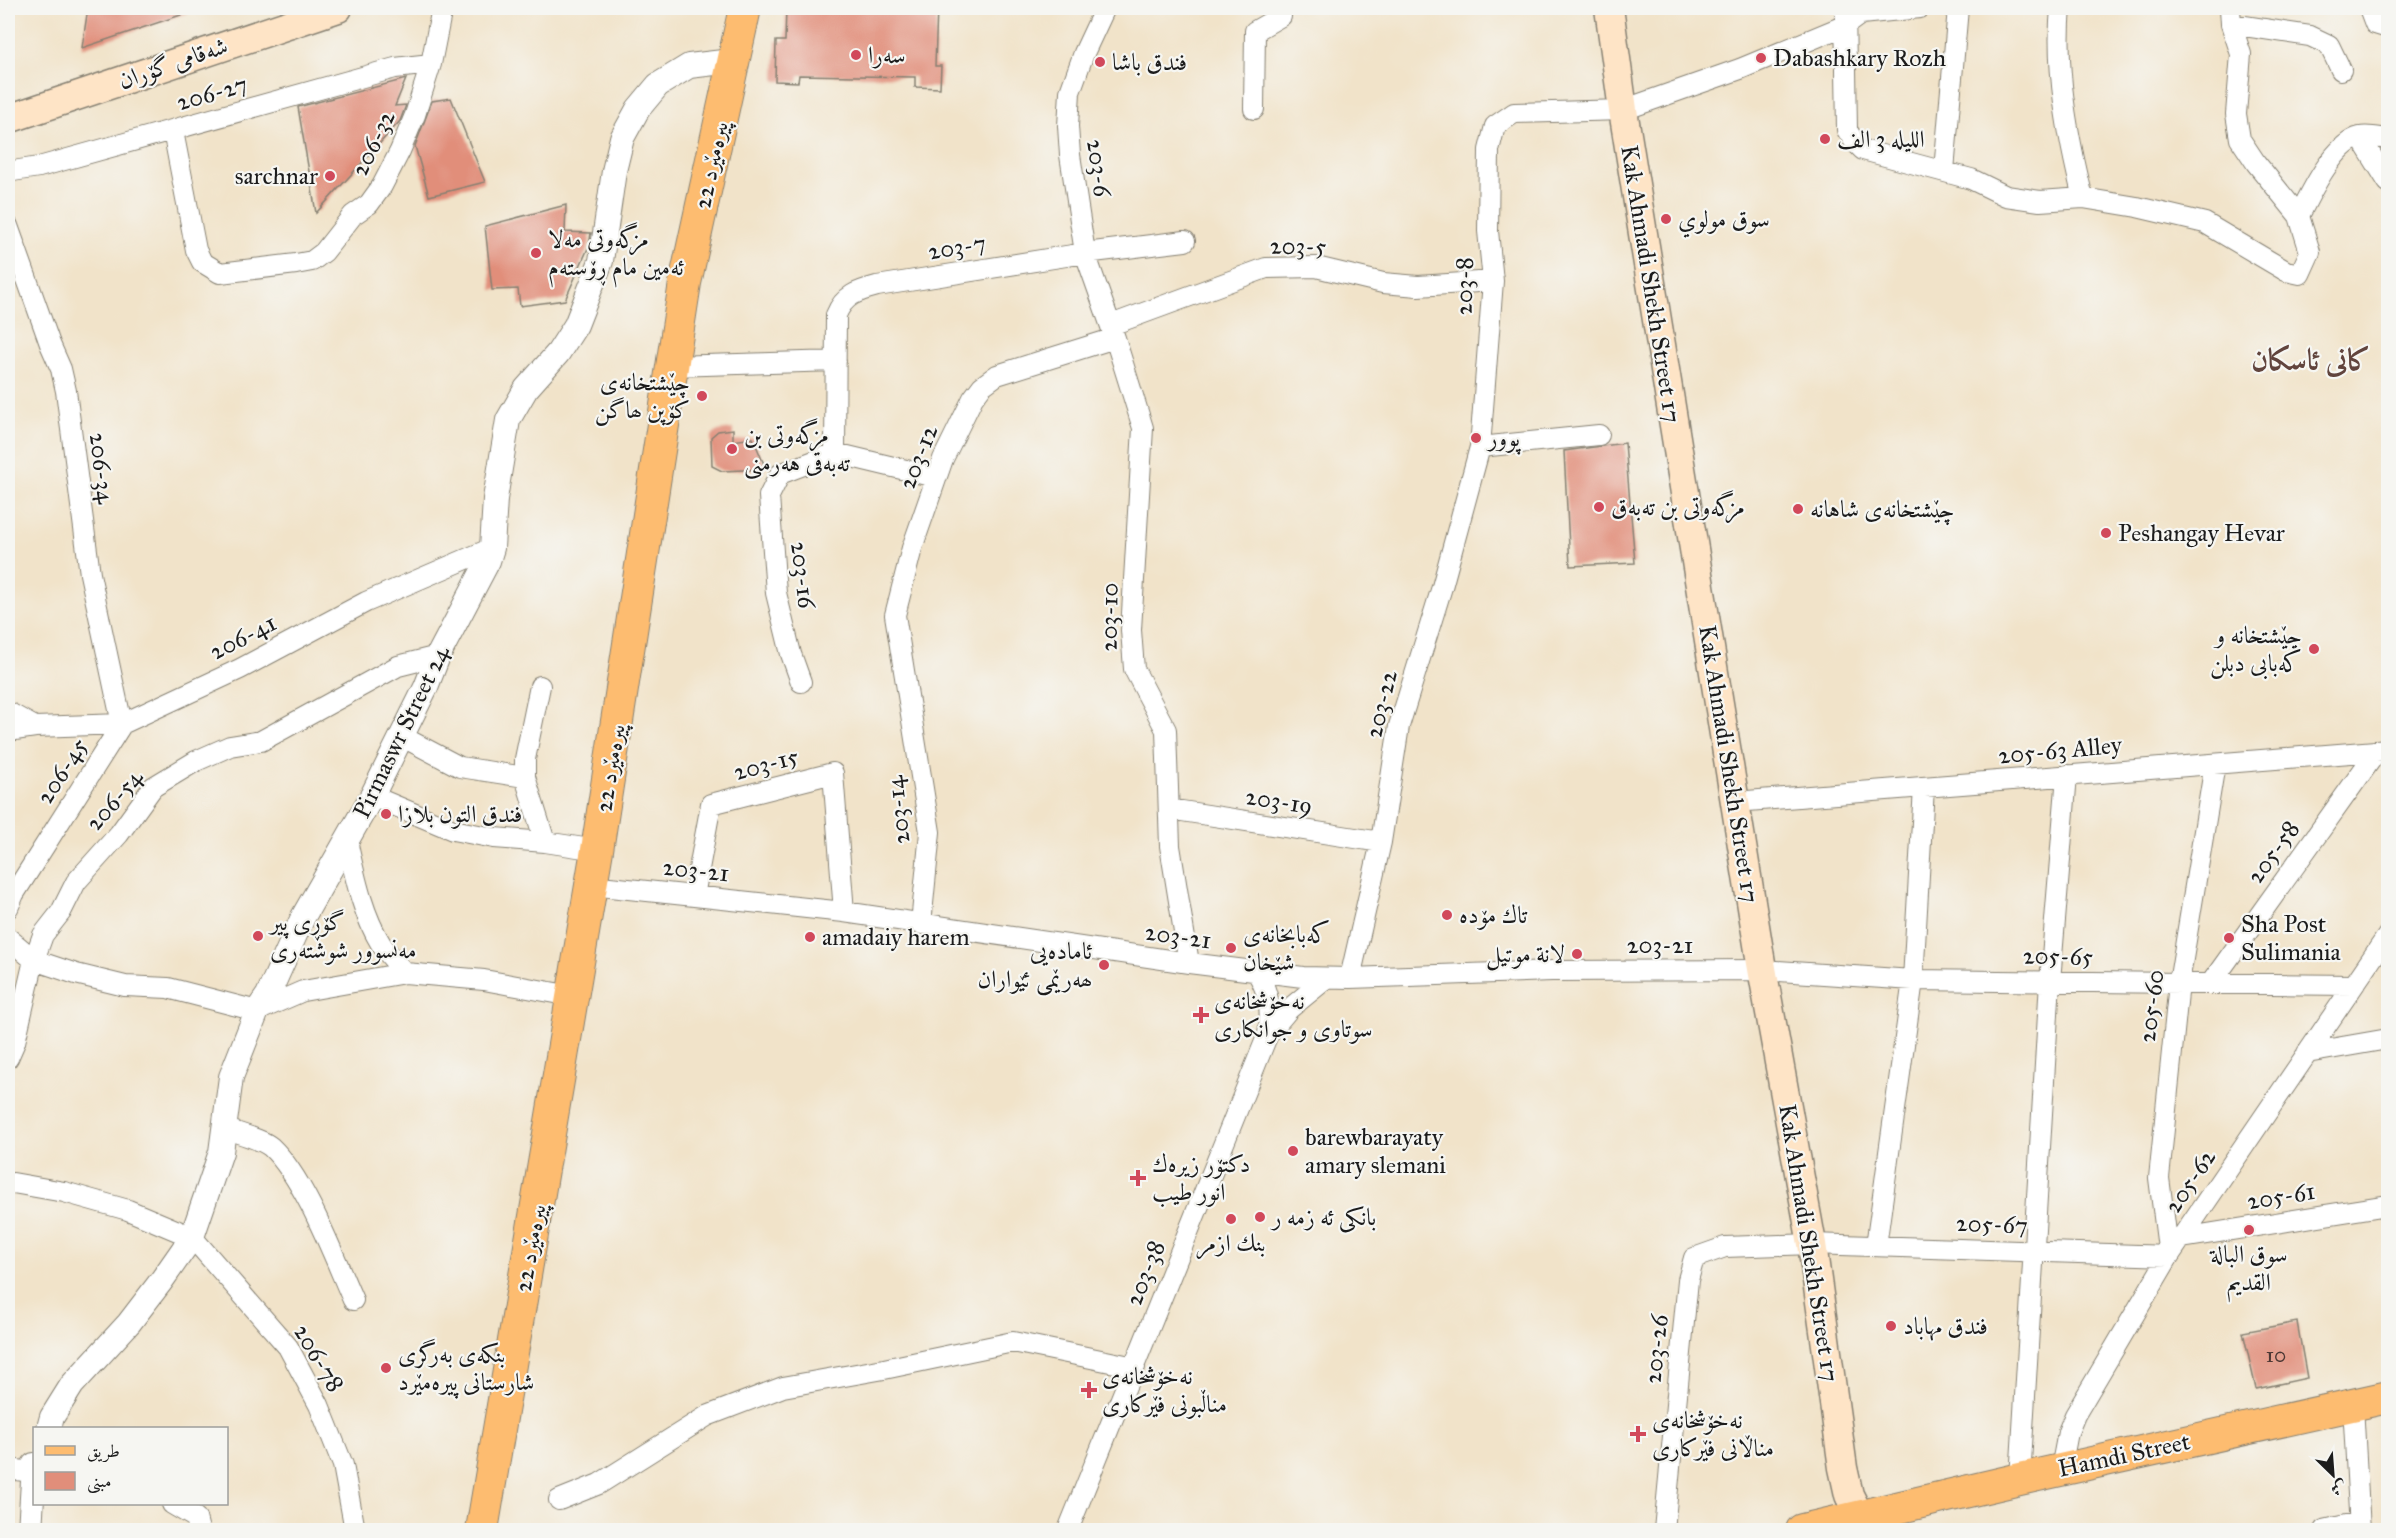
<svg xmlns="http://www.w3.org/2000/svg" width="2396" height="1538" font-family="'IM FELL Great Primer',Amiri,serif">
  <rect width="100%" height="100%" fill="#f6f6f2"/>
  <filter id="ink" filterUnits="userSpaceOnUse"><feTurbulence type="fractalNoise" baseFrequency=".0167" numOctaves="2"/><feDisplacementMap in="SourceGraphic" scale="12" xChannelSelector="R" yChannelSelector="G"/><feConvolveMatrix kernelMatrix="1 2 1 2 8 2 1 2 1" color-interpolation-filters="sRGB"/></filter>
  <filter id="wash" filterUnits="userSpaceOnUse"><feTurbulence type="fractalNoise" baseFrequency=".008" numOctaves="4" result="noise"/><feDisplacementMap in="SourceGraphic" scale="24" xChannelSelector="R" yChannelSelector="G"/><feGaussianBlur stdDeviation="1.35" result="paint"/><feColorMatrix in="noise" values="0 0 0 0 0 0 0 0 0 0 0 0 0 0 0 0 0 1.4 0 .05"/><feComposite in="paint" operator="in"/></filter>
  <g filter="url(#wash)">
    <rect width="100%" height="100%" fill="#f1e3c9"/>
    <g id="blocks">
      <!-- building -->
      <path fill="#e18e7a" d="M 88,8 L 193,8 L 193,11 L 82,48 Z
        M 786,8 L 937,8 L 935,66 L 941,66 L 940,88 L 915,87 L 915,77 L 799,75 L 798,82 L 775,81 L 776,41 L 785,41 Z
        M 406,79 L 395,106 L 406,105 L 400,121 L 316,213 L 298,107 Z
        M 451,98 L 485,182 L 429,196 L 415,146 L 432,101 Z
        M 566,205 L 565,232 L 591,233 L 589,246 L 565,300 L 520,306 L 518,289 L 492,290 L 485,226 Z
        M 733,429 L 733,441 L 753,438 L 766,469 L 722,471 L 712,466 L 711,437 L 718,431 Z
        M 1625,443 L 1635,563 L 1570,566 L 1564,451 Z
        M 2297,1322 L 2307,1378 L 2256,1389 L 2243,1332 Z"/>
    </g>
  </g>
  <g filter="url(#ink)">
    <use href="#blocks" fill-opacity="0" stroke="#868072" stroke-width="1.5"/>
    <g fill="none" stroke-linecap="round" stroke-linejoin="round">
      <!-- minor casing -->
      <g stroke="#868072" stroke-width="22">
        <path id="minor" d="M 1105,8 L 1084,53 L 1070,92 L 1068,126 L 1070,155 L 1085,253 L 1115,338 L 1143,428 L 1131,630 L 1134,669 L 1166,730 L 1170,846 L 1189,963
          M 1845,8 L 1847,130 L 1854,141 L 1863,150 L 1971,179 L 2006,196 L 2040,201 L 2083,198 L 2137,207 L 2205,223 L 2286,271 L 2300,274 L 2310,252 L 2299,216 L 2256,163 L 2240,139 L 2236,114 L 2241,54 L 2231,24 L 2230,8
          M 2061,8 C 2055,70 2068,137 2083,198
          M 2369,8 L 2375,24 L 2388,28
          M 2231,24 L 2310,36 L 2329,45 L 2341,70
          M 1254,109 L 1255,31 L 1281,16 L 1280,8
          M 173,131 L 196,250 L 202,262 L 220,273 L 296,264 L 312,261 L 324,252 L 353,215 L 369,204 L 382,186 L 400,151 L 415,115 L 431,64 L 442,8
          M 2360,137 L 2388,182
          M 8,169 L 13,171 L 39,167 L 395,68 L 431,64
          M 1944,171 L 1958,8
          M 2299,216 C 2310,194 2334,143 2360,137 C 2368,135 2380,138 2388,139
          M 8,226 L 50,344 L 61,369 L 66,391 L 90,574 L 122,724
          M 1111,325 L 1266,268 L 1316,267 L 1383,283 L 1418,286 L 1493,281
          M 672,366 L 836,361
          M 1480,447 L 1599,435
          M 835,453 L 836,315 C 844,295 858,291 877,286 L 1085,253 L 1185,241
          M 801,682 L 791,654 L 776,593 L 769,496 L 780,474 L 835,453 L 935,477
          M 540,686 L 525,759 L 525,777 L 545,842
          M 8,712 L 35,727
          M 8,731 L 35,727 L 122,724 L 240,669 L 366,602 L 492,548
          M 401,736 L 460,767 L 525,777
          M 372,796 L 453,830 L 494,838 L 545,842 L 597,850
          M 1735,802 L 2388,750
          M 1169,809 L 1381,842
          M 347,841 C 355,876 362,913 381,944 C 388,954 397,964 405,973
          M 591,885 L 844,912 L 1189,963 L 1303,977 L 1350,978 L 1552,971 L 1762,970 L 1913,980 L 2354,985
          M 694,896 L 711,804 L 833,773 L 844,912
          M 8,908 L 14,894 L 122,724
          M 921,924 L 930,832 L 895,615 L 912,548 L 943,459 L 973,398 L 982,386 L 997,375 L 1115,338
          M 8,938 L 34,960 L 76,974 L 125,986 L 168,988 L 257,1011 L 303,991 L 405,973 L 484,980 L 572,996
          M 1350,978 L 1381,842 L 1399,726 L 1442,587 L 1480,447 L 1493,281 L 1488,231 L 1489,150 L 1495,126 L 1514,113 L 1623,110 L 1740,69 L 1846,25 L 1861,14 L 1920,8
          M 2211,983 L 2377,751
          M 1268,1034 L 1289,1009 L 1327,978
          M 2307,1053 L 2388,1039
          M 8,1058 L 15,1042 L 34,960 L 43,935 L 61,912 L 76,882 L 119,834 L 153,787 L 196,761 L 230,746 L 261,741 L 398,666 L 438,656
          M 224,1128 C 236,1133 262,1139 271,1147 C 305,1179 334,1257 353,1300
          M 8,1184 L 13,1183 L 64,1192 L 128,1210 L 192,1237 L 288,1347 L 319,1405 L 343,1465 L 355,1530
          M 2182,1238 L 2388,1205
          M 1876,1246 L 1913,980 L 1924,787
          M 2353,1405 L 2360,1530
          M 8,1469 L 33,1472
          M 2061,1469 L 2068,1432 L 2075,1415 L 2169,1256 L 2388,935
          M 2020,1479 L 2050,981 L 2067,775
          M 559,1500 L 599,1484 L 707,1416 L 783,1387 L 884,1369 L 1013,1342 L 1135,1367
          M 172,1504 L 196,1518 L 199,1530
          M 1068,1530 L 1268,1034 C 1272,1011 1269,993 1257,972
          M 1664,1530 L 1688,1280 L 1694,1258 L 1725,1247 L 1812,1244 L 2169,1256 L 2159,1178 L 2179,983 L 2215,764
          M 2324,1530 L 2359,1522"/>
      </g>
      <!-- tertiary casing -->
      <g stroke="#868072" stroke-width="26">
        <path id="tertiary" d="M 49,1428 L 52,1417 L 72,1385 L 129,1323 L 162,1280 L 192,1237 L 221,1152 L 231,1077 L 257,1011 L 268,995 L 303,917 L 372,796 L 426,687 L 438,656 L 488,561 L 492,548 L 495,499 L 508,420 L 526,389 L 558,353 L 576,325 L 601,261 L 614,171 L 622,138 L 638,109 L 658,85 L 689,66 L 723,62 L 733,63
          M 30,1530 L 34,1465"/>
      </g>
      <!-- secondary casing -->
      <g stroke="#868072" stroke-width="31">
        <path id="secondary" d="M 1609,8 L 1623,110 L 1761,963 L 1812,1244 L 1843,1468 L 1849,1495 L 1860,1517
          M 8,119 L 338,8"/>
      </g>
      <!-- primary casing -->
      <g stroke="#868072" stroke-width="34">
        <path id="primary" d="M 482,1530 L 597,850 L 685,283 L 745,8
          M 1802,1530 L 2020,1479 L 2388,1397"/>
      </g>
      <!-- minor -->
      <use href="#minor" stroke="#fff" stroke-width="20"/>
      <!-- tertiary -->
      <use href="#tertiary" stroke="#fff" stroke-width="24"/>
      <!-- secondary -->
      <use href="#secondary" stroke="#fee4c6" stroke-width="28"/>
      <!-- primary -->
      <use href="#primary" stroke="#fdbc70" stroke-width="32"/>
    </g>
  </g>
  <!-- markers -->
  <g fill="#d1495b" stroke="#f6f6f2" stroke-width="2">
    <circle cx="856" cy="55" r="6"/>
    <circle cx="1761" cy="58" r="6"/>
    <circle cx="1100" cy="62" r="6"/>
    <circle cx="1825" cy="139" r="6"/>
    <circle cx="330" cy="176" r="6"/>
    <circle cx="1666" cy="219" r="6"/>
    <circle cx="536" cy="253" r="6"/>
    <circle cx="702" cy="396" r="6"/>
    <circle cx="1476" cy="438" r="6"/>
    <circle cx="732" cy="449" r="6"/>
    <circle cx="1599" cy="507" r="6"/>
    <circle cx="1798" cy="509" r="6"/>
    <circle cx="2106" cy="533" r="6"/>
    <circle cx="2314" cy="649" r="6"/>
    <circle cx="386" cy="814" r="6"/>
    <circle cx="1447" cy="915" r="6"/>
    <circle cx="258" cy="936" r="6"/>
    <circle cx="810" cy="937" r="6"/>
    <circle cx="2229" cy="938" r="6"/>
    <circle cx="1231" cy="948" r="6"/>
    <circle cx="1577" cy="954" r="6"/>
    <circle cx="1104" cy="965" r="6"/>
    <path d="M1198 1006h6v6h6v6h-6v6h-6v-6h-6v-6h6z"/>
    <circle cx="1293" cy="1151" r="6"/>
    <path d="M1135 1169h6v6h6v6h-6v6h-6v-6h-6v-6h6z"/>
    <circle cx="1260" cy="1217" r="6"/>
    <circle cx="1231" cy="1219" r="6"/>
    <circle cx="2249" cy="1230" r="6"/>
    <circle cx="1891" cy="1326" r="6"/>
    <circle cx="386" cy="1368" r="6"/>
    <path d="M1086 1381h6v6h6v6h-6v6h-6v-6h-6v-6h6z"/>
    <path d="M1635 1425h6v6h6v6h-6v6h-6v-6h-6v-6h6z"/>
  </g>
  <g text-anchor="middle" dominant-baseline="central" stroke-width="4.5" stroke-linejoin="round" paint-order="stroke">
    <!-- number labels -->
    <g font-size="21" fill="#4d3834">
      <text x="2276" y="1355">10</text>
    </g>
    <!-- poi labels -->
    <g font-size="24" fill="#1c1c1c" stroke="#f6f6f2" text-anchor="start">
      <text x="868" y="55">سەرا</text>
      <text x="1773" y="58">Dabashkary Rozh</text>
      <text x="1112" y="62">فندق باشا</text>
      <text x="1837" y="139">الليله 3 الف</text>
      <text x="318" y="176" text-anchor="end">sarchnar</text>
      <text x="1678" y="219">سوق مولوي</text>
      <text x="548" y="239">مزگەوتی مەلا<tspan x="548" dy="28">ئەمین مام ڕۆستەم</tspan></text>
      <text x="690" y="382" text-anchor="end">چێشتخانە‌ی<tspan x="690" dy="28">كۆپن ھاگن</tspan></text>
      <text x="744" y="435">مزگەوتی بن<tspan x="744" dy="28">تەبەقی هەرمنی</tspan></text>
      <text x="1488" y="438">پوور</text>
      <text x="1611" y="507">مزگەوتی بن تەبەق</text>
      <text x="1810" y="509">چێشتخانەی شاهانە</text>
      <text x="2118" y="533">Peshangay Hevar</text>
      <text x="2302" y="635" text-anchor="end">چێشتخانە‌ و<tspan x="2302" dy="28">كە‌بابی دبلن</tspan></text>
      <text x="398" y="814">فندق التون بلازا</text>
      <text x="1459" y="915">تاك مۆدە</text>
      <text x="270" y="922">گۆڕی پیر<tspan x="270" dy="28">مەنسوور شوشتەری</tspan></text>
      <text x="2241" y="924">Sha Post<tspan x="2241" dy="28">Sulimania</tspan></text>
      <text x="1243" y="934">كە‌بابخانە‌ی<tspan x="1243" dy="28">شێخان</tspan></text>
      <text x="822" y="937">amadaiy harem</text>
      <text x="1092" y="951" text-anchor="end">ئامادەیی<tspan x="1092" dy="28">ھەرێمی ئێواران</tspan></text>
      <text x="1565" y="954" text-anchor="end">لانة موتيل</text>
      <text x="1214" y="1001">نەخۆشخانەی<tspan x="1214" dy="28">سوتاوی و جوانکاری</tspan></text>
      <text x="1305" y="1137">barewbarayaty<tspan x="1305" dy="28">amary slemani</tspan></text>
      <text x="1152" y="1164">دکتۆر زیرەك<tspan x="1152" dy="28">انور طیب</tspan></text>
      <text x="1272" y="1217">بانكى ئه زمه ر</text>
      <text x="1231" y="1243" text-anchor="middle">بنك ازمر</text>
      <text x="2249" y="1254" text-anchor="middle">سوق البالة<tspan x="2249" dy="28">القديم</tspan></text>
      <text x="1903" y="1326">فندق مهاباد</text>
      <text x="398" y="1354">بنکەی بەرگری<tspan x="398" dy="28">شارستانی پیرەمێرد</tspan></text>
      <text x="1102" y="1376">نەخۆشخانەی<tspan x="1102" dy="28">مناڵبونی فێرکاری</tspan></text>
      <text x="1652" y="1420">نەخۆشخانەی<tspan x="1652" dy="28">مناڵانی فێركاری</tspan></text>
    </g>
    <!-- street labels -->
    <g font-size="24" fill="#1c1c1c" stroke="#f6f6f2">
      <text transform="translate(173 63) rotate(-19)">شەقامی گۆران</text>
      <text transform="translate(212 93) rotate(-16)">206-27</text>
      <text transform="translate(373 143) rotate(-64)">206-32</text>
      <text transform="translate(711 165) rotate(-78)">22 پیرەمێرد</text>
      <text transform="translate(1099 168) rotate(82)">203-6</text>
      <text transform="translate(1298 246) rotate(1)">203-5</text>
      <text transform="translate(957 247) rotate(-9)">203-7</text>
      <text transform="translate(1651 284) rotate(81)">Kak Ahmadi Shekh Street 17</text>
      <text transform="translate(1464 286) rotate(-89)">203-8</text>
      <text transform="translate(918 457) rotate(-68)">203-12</text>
      <text transform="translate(102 468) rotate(83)">206-34</text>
      <text transform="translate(803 575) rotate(83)">203-16</text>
      <text transform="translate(1109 617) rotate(-89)">203-10</text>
      <text transform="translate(243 637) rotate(-27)">206-41</text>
      <text transform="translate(1381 704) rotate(-76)">203-22</text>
      <text transform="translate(401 732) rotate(-64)">Pirmaswr Street 24</text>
      <text transform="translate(2060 750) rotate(-5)">205-63 Alley</text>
      <text transform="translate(766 764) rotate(-15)">203-15</text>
      <text transform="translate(1729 764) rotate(81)">Kak Ahmadi Shekh Street 17</text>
      <text transform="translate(610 768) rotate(-81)">22 پیرەمێرد</text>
      <text transform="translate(62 771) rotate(-57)">206-45</text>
      <text transform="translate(114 800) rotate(-49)">206-54</text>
      <text transform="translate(1279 801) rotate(9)">203-19</text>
      <text transform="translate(898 810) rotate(-96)">203-14</text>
      <text transform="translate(2273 852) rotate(-54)">205-58</text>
      <text transform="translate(696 870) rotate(6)">203-21</text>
      <text transform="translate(1178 936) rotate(8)">203-21</text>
      <text x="1660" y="945">203-21</text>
      <text transform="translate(2058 956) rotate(1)">205-65</text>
      <text transform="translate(2151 1006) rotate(-83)">205-60</text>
      <text transform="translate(2190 1181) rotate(-56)">205-62</text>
      <text transform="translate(2281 1196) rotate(-9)">205-61</text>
      <text transform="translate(1992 1224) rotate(2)">205-67</text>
      <text transform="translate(1809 1243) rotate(81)">Kak Ahmadi Shekh Street 17</text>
      <text transform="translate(530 1248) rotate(-80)">22 پیرەمێرد</text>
      <text transform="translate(1145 1273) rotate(-68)">203-38</text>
      <text transform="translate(1656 1349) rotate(-84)">203-26</text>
      <text transform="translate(319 1358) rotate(59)">206-78</text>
      <text transform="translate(2124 1455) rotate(-12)">Hamdi Street</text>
    </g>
    <!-- district labels -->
    <g font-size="30" font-weight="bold" fill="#61443d" stroke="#f6f6f2">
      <text x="2311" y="360">کانی ئاسکان</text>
    </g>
  </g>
  <!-- margin -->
  <rect width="2396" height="1538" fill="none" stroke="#f6f6f2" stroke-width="30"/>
  <!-- legend -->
  <rect x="33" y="1427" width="195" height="78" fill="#f6f6f2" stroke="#9f9f9c" stroke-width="1.5"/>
  <rect x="45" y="1446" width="30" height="9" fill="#fdbc70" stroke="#9f9f9c" stroke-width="1.5"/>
  <text x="87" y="1457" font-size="18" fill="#1c1c1c">طريق</text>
  <rect x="45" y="1472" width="30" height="18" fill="#e18e7a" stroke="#9f9f9c" stroke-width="1.5"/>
  <text x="87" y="1487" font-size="18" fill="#1c1c1c">مبنى</text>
  <!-- north arrow -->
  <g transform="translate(2333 1475) rotate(155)" stroke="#f6f6f2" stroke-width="4.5" paint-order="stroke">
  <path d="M0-4.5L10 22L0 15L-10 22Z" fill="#1c1c1c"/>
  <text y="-9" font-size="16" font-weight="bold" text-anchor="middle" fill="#1c1c1c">ش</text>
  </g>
</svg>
